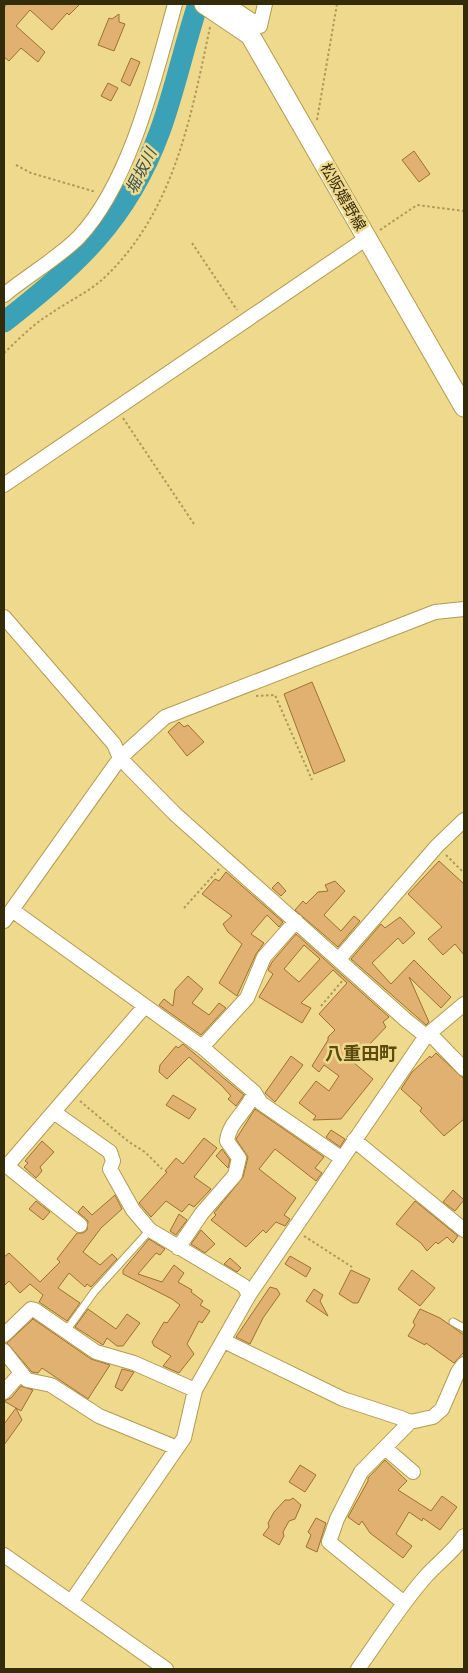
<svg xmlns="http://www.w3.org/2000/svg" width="468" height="1673" font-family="Bitter,'Noto Sans JP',serif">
  <rect width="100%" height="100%" fill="#efd98c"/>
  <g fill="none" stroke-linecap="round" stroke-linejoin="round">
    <!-- river -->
    <path stroke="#3ba1b6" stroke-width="21" d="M 4,322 C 76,265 127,221 160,131 C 175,90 184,46 198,4"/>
  </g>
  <!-- building -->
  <path fill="#e0b170" stroke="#9d712f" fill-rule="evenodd" d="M 7,4 L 80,4 L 69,15 L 67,13 L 52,30 L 30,10 L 16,26 L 45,52 L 38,62 L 21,48 L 9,61 L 4,57 L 4,8 Z
    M 119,14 L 119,22 L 125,24 L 114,51 L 98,45 L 109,18 L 112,19 Z
    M 131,58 L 140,62 L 130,86 L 121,81 Z
    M 108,83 L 118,88 L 111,101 L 101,96 Z
    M 414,151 L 430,174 L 419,182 L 402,160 Z
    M 312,682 L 345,761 L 314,774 L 284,694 Z
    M 179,722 L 184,727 L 188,725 L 204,742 L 187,756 L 168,732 Z
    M 439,861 L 464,884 L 464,955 L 455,944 L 443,955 L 428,939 L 442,927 L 408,894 Z
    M 226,872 L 283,922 L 279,927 L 267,915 L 251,934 L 264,943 L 256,954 L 237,996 L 219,983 L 242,944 L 228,932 L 223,924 L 232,916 L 202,894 L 215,879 L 219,881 Z
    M 335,881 L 345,891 L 324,915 L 341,931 L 354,916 L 360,921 L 338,947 L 295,910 L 303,901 L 306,904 L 318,892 L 328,891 L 325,885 Z
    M 278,882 L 286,891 L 281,896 L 272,888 Z
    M 400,917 L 415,933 L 403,944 L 398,938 L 372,963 L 391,984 L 414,960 L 451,997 L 441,1008 L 409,977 L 429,1022 L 426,1025 L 351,959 L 381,924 L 385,928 Z
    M 296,934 L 389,1017 L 383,1022 L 386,1027 L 367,1047 L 359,1048 L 353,1062 L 373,1079 L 341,1119 L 313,1120 L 316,1116 L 299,1103 L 316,1081 L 329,1091 L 339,1076 L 324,1065 L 319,1072 L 312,1066 L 328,1040 L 328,1037 L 335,1030 L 319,1014 L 347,983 L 333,970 L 301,1003 L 311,1008 L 302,1023 L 259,997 L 273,974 L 268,970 L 272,962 ZM 304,945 L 320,959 L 299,982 L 284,969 Z
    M 188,976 L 203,989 L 192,1003 L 209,1015 L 219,1003 L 226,1008 L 201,1035 L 159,1005 L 164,999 L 173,1006 L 175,990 Z
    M 183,1044 L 244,1095 L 236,1106 L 228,1099 L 231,1096 L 221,1085 L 189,1057 L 167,1079 L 159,1072 L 160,1065 L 176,1046 L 178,1048 Z
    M 436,1053 L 464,1079 L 464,1119 L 444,1136 L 420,1111 L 422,1108 L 401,1089 L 412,1072 L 430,1056 L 431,1058 Z
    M 291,1056 L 303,1065 L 275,1102 L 265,1093 Z
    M 173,1095 L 196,1109 L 189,1119 L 166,1105 Z
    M 255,1109 L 324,1157 L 315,1168 L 322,1173 L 316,1181 L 275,1149 L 259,1169 L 296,1198 L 284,1215 L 290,1219 L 285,1226 L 276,1222 L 266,1233 L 263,1230 L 246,1247 L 211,1220 L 216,1215 L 214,1213 L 243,1177 L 248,1157 L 236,1139 Z
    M 331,1130 L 345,1139 L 340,1147 L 326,1137 Z
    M 204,1138 L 217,1148 L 194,1177 L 211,1189 L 194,1207 L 189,1204 L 182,1212 L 166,1201 L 151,1217 L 139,1203 L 167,1172 L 165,1171 L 176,1158 L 183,1164 Z
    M 42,1141 L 54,1152 L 40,1167 L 42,1171 L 36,1178 L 24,1167 L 28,1163 L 25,1161 Z
    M 222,1149 L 230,1160 L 228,1168 L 216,1156 Z
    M 453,1190 L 464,1200 L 455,1211 L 443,1202 Z
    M 115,1195 L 122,1209 L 101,1228 L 83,1252 L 100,1265 L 112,1254 L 117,1259 L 91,1287 L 87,1284 L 85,1287 L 69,1273 L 58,1288 L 80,1303 L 67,1321 L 39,1302 L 43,1295 L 30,1284 L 20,1293 L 9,1281 L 4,1286 L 4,1257 L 9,1253 L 40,1282 L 60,1262 L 57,1259 L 77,1233 L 83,1233 L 87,1230 L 88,1221 L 78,1212 L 83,1206 L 92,1215 Z
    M 36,1201 L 50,1212 L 43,1220 L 29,1209 Z
    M 415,1201 L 458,1236 L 453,1243 L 447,1237 L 438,1244 L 436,1242 L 427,1251 L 421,1243 L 396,1224 Z
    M 179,1214 L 187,1220 L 176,1235 L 170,1231 Z
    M 201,1230 L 215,1244 L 205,1253 L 191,1244 Z
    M 149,1239 L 165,1249 L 160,1255 L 156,1253 L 138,1274 L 162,1282 L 174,1265 L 184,1273 L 178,1282 L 192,1290 L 191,1292 L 203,1301 L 200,1305 L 210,1311 L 202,1323 L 199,1321 L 187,1344 L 194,1354 L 179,1373 L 163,1366 L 171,1356 L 154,1346 L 152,1342 L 164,1322 L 167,1323 L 180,1305 L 172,1299 L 123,1274 L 123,1270 Z
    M 290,1256 L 311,1268 L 306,1277 L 285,1264 Z
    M 230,1258 L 241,1268 L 237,1272 L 224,1264 Z
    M 351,1270 L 370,1279 L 358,1303 L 353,1303 L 339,1294 Z
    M 412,1270 L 435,1288 L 420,1306 L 398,1289 Z
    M 270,1287 L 277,1289 L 280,1294 L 263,1318 L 250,1344 L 236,1337 Z
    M 314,1289 L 323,1295 L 320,1301 L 328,1316 L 306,1301 Z
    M 88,1309 L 116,1329 L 127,1314 L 140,1323 L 123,1346 L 117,1346 L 107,1338 L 103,1345 L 75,1327 Z
    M 420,1309 L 440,1318 L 464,1335 L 464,1352 L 454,1363 L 426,1343 L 425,1345 L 408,1336 L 415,1325 L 413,1322 Z
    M 33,1319 L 91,1359 L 110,1365 L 88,1399 L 42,1368 L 38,1373 L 32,1372 L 7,1343 Z
    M 122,1369 L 134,1372 L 122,1391 L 115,1387 Z
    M 21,1386 L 33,1390 L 21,1411 L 16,1408 L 22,1420 L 4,1445 L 4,1424 L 16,1408 L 4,1401 L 11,1398 Z
    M 385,1460 L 407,1481 L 398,1490 L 431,1511 L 442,1496 L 457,1507 L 440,1530 L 423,1518 L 422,1521 L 409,1512 L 396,1534 L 412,1546 L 403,1558 L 370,1533 L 362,1521 L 359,1525 L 348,1517 L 368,1481 L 368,1478 Z
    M 300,1465 L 316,1475 L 305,1492 L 289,1482 Z
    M 293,1498 L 301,1505 L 295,1519 L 289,1521 L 283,1532 L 284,1536 L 279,1545 L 263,1535 L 269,1527 L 268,1523 L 274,1512 L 285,1500 L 290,1500 Z
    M 316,1518 L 326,1523 L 317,1552 L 306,1547 L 311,1535 L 308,1532 Z"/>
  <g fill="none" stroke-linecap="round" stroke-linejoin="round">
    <!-- service casing -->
    <g stroke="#b29c51" stroke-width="9">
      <path id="service" d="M 453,1322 L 464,1328
        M 66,1331 L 94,1292 L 150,1230"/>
    </g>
    <!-- minor casing -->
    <g stroke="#b29c51" stroke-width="16">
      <path id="minor" d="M 227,4 L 260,26 L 265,4
        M 4,295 C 28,275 57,259 79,237 C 131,181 155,76 175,4
        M 4,485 L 367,238
        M 4,617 L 114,744 L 120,758 L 175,814 L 407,1021 L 426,1036 L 434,1038 L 464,1069
        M 12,910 L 202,1047 L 254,1092 L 261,1103 L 341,1158
        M 4,921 L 120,758 L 165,717 L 435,612 L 464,609
        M 339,959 L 437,846 L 464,820
        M 202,1047 L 247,998 L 264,957 L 296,921
        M 55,1113 L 110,1152 L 113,1161 L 110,1169 L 133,1210 L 150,1230 L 244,1286 L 249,1295
        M 354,1140 L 464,1230
        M 4,1164 L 7,1166 L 145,1006
        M 7,1166 L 80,1225
        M 178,1248 L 202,1213 L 235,1175 L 239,1158 L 227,1141 C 229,1121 248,1112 254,1092
        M 4,1335 L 31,1309 L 35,1310 L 96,1352 L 134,1363 L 195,1390
        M 224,1341 L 343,1399 L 401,1418 L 410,1422
        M 4,1351 L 27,1380 L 51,1385 L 99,1416 L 177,1448
        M 4,1392 L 21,1373
        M 385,1448 L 413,1472
        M 4,1555 L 166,1669
        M 71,1602 L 177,1448 L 184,1438 L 195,1390 L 249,1295 L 426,1036 L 464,1004
        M 404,1603 L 329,1542 L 337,1519 L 361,1472 L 410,1422 L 433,1417 L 442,1409 L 458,1372 L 464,1364
        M 358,1669 C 380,1638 401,1604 427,1575 C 439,1562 454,1551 464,1536"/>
    </g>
    <!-- secondary casing -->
    <g stroke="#b29c51" stroke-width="21">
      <path id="secondary" d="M 204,4 L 250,35 L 464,407"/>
    </g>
    <!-- path -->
    <path stroke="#ab9a5d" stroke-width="2" stroke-dasharray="2.5 2.5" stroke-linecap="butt" d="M 317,120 L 337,4
      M 16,165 L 31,173 L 96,192
      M 380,230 L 417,205 L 464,211
      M 192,243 L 237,310
      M 4,353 C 18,340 33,324 50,314 C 67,302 89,292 104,278 C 174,212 191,117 210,27
      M 123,418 L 194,524
      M 256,696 L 275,695 L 312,780
      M 446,855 L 464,873
      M 184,908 L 219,869
      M 321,1006 L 343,980
      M 80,1101 L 129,1142 L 145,1152 L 162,1169
      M 304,1236 L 352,1267"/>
    <!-- service -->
    <use href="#service" stroke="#fff" stroke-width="7"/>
    <!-- minor -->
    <use href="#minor" stroke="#fff" stroke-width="14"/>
    <!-- secondary -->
    <use href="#secondary" stroke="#fff" stroke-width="19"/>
  </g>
  <g text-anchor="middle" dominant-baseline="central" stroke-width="5" stroke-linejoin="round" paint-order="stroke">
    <!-- street labels -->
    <g font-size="15" fill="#342b0a" stroke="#efd98c">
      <text transform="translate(343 197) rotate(60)">松阪嬉野線</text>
    </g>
    <!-- water labels -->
    <g font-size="16" font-style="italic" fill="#335259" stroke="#efd98c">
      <text transform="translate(141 171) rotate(-63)">堀坂川</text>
    </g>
    <!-- quarter labels -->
    <g font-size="18" font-weight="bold" fill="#5b4b0d" stroke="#efd98c">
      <text x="361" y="1054">八重田町</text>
    </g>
  </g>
  <!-- border -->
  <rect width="468" height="1673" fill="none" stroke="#342b0a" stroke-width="10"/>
</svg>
